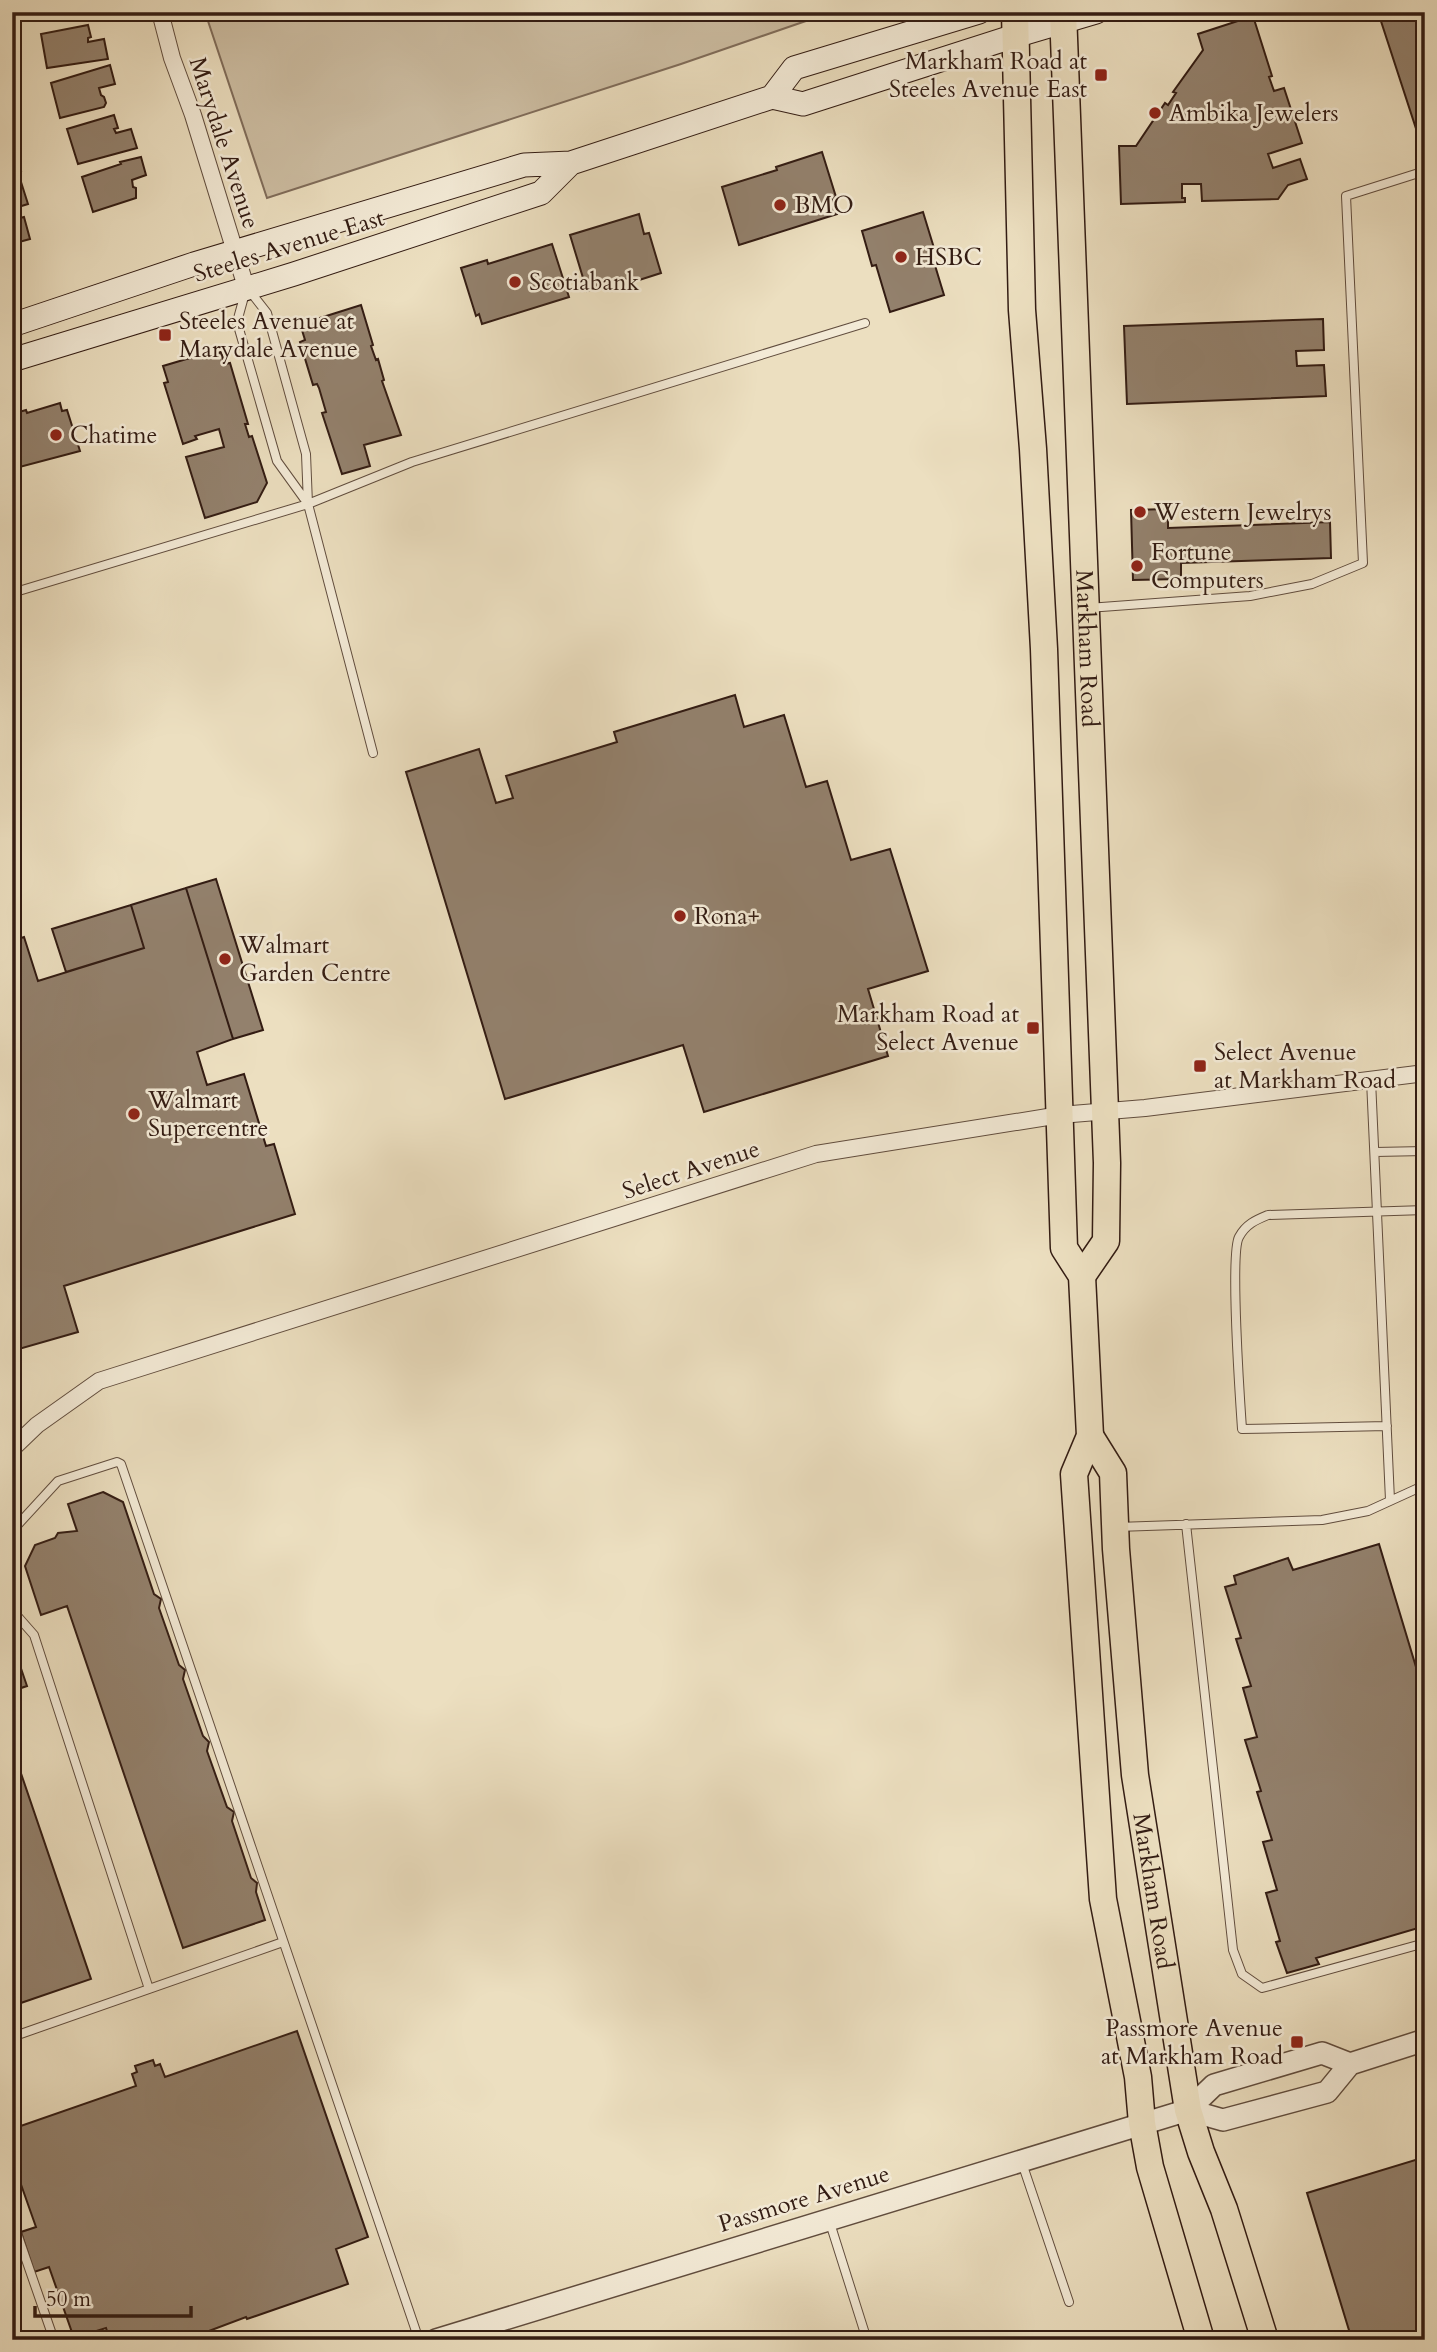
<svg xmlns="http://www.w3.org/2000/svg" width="1437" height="2352" font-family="Cardo,serif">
  <rect width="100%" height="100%" fill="#ecdfc0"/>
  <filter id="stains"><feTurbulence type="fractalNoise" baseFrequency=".00286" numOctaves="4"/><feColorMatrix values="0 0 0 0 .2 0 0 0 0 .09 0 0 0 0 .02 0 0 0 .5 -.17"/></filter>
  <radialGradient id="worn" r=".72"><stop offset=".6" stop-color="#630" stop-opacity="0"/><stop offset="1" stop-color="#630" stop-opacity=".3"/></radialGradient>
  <!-- green -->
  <path fill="#cdbea3" stroke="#806d5b" stroke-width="2" d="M 205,12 L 832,12 L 681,64 L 267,198 Z"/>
  <!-- building -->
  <path fill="#93816d" stroke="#331c13" stroke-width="2" d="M 38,12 L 83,12 L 83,13 L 39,17 Z
    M 1378,12 L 1425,12 L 1425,149 L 1423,150 Z
    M 1253,16 L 1272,76 L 1269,77 L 1274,91 L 1284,88 L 1302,143 L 1268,154 L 1273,168 L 1300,159 L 1307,179 L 1288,185 L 1278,199 L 1202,201 L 1201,184 L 1182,184 L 1182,198 L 1185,198 L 1185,202 L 1121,204 L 1119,146 L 1136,146 L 1165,103 L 1168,105 L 1176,93 L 1173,92 L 1203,50 L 1198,34 Z
    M 88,25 L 91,37 L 88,38 L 88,42 L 104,39 L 108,59 L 47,68 L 41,34 Z
    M 110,65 L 115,84 L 99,88 L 101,95 L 104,97 L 106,103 L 104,107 L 60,118 L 51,83 Z
    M 114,115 L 118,128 L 114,129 L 116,133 L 131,129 L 137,148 L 78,164 L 67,129 Z
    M 822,152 L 836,197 L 832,199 L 837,214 L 739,245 L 722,187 L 777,170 L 776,167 Z
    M 16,153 L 21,171 L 12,174 L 12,154 Z
    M 141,157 L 146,175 L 132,180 L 133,187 L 136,188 L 136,198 L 93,212 L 82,177 L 121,164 L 120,162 Z
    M 21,182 L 28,204 L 12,209 L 12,185 Z
    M 923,212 L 934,248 L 930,249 L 944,295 L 890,312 L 876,265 L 872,266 L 862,231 Z
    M 639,214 L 644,234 L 649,233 L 661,273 L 630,283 L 629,278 L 587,291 L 570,235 Z
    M 24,217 L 30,239 L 12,244 L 12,220 Z
    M 552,244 L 569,297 L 482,324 L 479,314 L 476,316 L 461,268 L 487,260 L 488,264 Z
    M 361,305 L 373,345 L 371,346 L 376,360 L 378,359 L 384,380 L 382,381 L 401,435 L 364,445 L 370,466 L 342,474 L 322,413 L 326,412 L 319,388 L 317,384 L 313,385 L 300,342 L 305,340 L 301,327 L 321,321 L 320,318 Z
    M 1323,319 L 1324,350 L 1296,351 L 1297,366 L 1324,365 L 1326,396 L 1127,404 L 1124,326 Z
    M 221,352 L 225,364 L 230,363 L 248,424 L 245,424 L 249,437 L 252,436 L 267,483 L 257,502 L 205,518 L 186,457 L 224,447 L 219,429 L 195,436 L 197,439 L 183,444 L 164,383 L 168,382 L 163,366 L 200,355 L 201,358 Z
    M 60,403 L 62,411 L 67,410 L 80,451 L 12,469 L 12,414 L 26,410 L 27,413 Z
    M 1168,509 L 1168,528 L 1330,522 L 1331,558 L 1181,563 L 1181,579 L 1133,580 L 1131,510 Z
    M 735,695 L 744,727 L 784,715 L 806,787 L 827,781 L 851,860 L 890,849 L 928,971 L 868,989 L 888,1056 L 704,1112 L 683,1045 L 505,1099 L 406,772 L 479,749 L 496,803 L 513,798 L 506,776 L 617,742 L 614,732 Z
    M 216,879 L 263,1030 L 233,1039 L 186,888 Z
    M 186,888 L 233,1039 L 197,1052 L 207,1085 L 244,1074 L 266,1146 L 274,1144 L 295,1214 L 64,1286 L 78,1332 L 12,1351 L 12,941 L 24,937 L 38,981 L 144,948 L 131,905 Z
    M 131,905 L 144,948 L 66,972 L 52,929 Z
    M 103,1492 L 123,1502 L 154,1594 L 161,1599 L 159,1608 L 179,1665 L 185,1670 L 183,1679 L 203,1736 L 209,1742 L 207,1751 L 227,1807 L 234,1812 L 232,1821 L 251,1878 L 257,1883 L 256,1892 L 265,1920 L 183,1948 L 67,1606 L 41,1615 L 25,1566 L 35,1545 L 55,1538 L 58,1533 L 77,1531 L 68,1504 Z
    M 1379,1544 L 1425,1697 L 1425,1926 L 1316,1958 L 1319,1964 L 1287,1973 L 1276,1942 L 1280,1941 L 1266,1893 L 1277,1890 L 1263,1842 L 1272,1840 L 1257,1792 L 1261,1791 L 1245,1740 L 1257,1737 L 1243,1688 L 1251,1686 L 1236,1639 L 1241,1638 L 1225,1587 L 1236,1584 L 1234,1576 L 1288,1558 L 1293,1570 Z
    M 12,1642 L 27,1686 L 12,1691 Z
    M 12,1747 L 91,1979 L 12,2006 Z
    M 297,2031 L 368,2237 L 336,2249 L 348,2284 L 247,2319 L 246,2317 L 185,2340 L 110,2340 L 106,2328 L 74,2338 L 49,2267 L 34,2272 L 21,2232 L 36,2227 L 12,2159 L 12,2129 L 136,2086 L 132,2074 L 137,2072 L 135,2066 L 153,2060 L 155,2066 L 160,2064 L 165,2077 Z
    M 1425,2157 L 1425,2340 L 1352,2340 L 1307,2193 Z"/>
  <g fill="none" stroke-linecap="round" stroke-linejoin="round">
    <!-- service casing -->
    <g stroke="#614d3e" stroke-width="10">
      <path id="service" d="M 249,290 L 267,313 L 306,454 L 308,504 L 373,753
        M 245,293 L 237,322 L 277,461 L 308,504
        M 12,593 L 308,504 L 412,462 L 865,323
        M 1088,608 L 1250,596 L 1312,584 L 1363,563 L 1346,196 L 1425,171
        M 1371,1080 L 1390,1500
        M 1375,1152 L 1425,1151
        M 1387,1426 L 1242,1429 C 1240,1400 1230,1253 1239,1237 C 1246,1224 1256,1220 1268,1215 L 1425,1210
        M 1186,1524 L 1233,1950 L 1242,1974 L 1262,1988 L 1425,1943
        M 1117,1527 L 1322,1520 L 1368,1511 L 1425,1485
        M 12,1531 L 58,1481 L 117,1462 L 121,1464 L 419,2340
        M 12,1610 L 34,1635 L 149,1989
        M 12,2037 L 283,1942
        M 1022,2163 L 1069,2302
        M 12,2219 L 54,2340
        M 830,2223 L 867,2340"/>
    </g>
    <!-- minor casing -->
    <g stroke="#614d3e" stroke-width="18">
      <path id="minor" d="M 160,12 L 172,58 L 193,115 L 246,287
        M 12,1449 L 37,1425 L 99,1381 L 816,1154 L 1060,1115 L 1145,1108 L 1425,1073"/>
    </g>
    <!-- tertiary casing -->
    <g stroke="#614d3e" stroke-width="24">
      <path id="tertiary" d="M 1188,2110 L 1223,2120 L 1327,2092 L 1350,2064 L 1425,2040
        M 436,2340 L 1188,2110 L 1214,2085 L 1322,2053 L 1350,2064"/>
    </g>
    <!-- secondary casing -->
    <g stroke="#331c13" stroke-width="25">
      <path id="secondary" d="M 772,97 L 794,68 L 979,12
        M 12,325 L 194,264 L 524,165 L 571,163 L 772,97 L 803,104 L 1015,36 L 1096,12
        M 12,360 L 294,274 L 541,193 L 571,163"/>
    </g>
    <!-- primary casing -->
    <g stroke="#331c13" stroke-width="29">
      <g id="primary">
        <path d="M 1015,12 L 1022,310 L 1033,449 L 1044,649 L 1064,1248 L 1082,1276 L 1090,1436 L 1074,1474 L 1103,1899 L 1138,2077 L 1142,2123 L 1150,2167 L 1201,2340"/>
        <path id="s1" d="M 1063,12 L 1107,1163 L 1106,1241 L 1082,1276"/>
        <path id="s2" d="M 1090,1436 L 1113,1473 L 1116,1549 L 1135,1775 L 1188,2110 L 1201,2152 L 1224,2209 L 1265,2340"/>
      </g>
    </g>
    <!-- service -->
    <use href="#service" stroke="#f3ead6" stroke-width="8"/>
    <!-- minor -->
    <use href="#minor" stroke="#f3ead6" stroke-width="16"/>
    <!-- tertiary -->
    <use href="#tertiary" stroke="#f3ead6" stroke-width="21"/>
    <!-- secondary -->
    <use href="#secondary" stroke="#f3ead6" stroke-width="23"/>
    <!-- primary -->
    <use href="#primary" stroke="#ecdfc0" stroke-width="26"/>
  </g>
  <!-- markers -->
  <g fill="#8f2418" stroke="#f3ead6" stroke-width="2.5">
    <rect x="1094" y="68" width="14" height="14" rx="3.5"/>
    <circle cx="1155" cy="113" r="7"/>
    <circle cx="780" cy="205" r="7"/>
    <circle cx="901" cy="257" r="7"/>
    <circle cx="515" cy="282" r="7"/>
    <rect x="158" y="328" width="14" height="14" rx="3.5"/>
    <circle cx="56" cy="435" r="7"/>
    <circle cx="1140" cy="512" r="7"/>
    <circle cx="1137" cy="566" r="7"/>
    <circle cx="680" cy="916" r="7"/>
    <circle cx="225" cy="959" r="7"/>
    <rect x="1026" y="1021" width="14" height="14" rx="3.5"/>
    <rect x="1193" y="1059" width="14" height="14" rx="3.5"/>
    <circle cx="134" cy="1114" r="7"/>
    <rect x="1290" y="2035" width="14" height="14" rx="3.5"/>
  </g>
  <g text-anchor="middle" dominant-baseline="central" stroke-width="5" stroke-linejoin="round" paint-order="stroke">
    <!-- poi labels -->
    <g font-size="24" fill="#331c13" stroke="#f3ead6" text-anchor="start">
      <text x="1087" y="61" text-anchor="end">Markham Road at<tspan x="1087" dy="28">Steeles Avenue East</tspan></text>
      <text x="1169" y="113">Ambika Jewelers</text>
      <text x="794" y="205">BMO</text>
      <text x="915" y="257">HSBC</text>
      <text x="529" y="282">Scotiabank</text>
      <text x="179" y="321">Steeles Avenue at<tspan x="179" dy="28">Marydale Avenue</tspan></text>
      <text x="70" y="435">Chatime</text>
      <text x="1154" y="512">Western Jewelrys</text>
      <text x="1151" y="552">Fortune<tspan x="1151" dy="28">Computers</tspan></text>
      <text x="694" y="916">Rona+</text>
      <text x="239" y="945">Walmart<tspan x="239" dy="28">Garden Centre</tspan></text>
      <text x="1019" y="1014" text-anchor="end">Markham Road at<tspan x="1019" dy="28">Select Avenue</tspan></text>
      <text x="1214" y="1052">Select Avenue<tspan x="1214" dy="28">at Markham Road</tspan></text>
      <text x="148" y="1100">Walmart<tspan x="148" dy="28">Supercentre</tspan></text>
      <text x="1283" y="2028" text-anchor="end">Passmore Avenue<tspan x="1283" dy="28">at Markham Road</tspan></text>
    </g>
    <!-- street labels -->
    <g font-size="24" fill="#331c13" stroke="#f3ead6">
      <text transform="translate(224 143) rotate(72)">Marydale Avenue</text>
      <text transform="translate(289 246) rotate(-17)">Steeles Avenue East</text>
      <text stroke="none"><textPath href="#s1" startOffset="637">Markham Road</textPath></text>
      <text transform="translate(691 1170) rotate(-18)">Select Avenue</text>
      <text stroke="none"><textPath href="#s2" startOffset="464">Markham Road</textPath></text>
      <text transform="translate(804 2199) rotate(-17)">Passmore Avenue</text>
    </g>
  </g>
  <!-- margin -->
  <rect width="1437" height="2352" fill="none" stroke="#ecdfc0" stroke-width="42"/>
  <rect x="14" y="14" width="1409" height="2324" fill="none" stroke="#331c13" stroke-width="3.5"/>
  <rect x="21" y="21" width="1395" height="2310" fill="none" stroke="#331c13" stroke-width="2"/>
  <!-- scale -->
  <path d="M35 2306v10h156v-10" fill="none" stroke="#331c13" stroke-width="3.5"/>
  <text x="46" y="2306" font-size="21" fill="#331c13" stroke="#f3ead6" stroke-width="5" paint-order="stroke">50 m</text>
  <rect width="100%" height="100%" filter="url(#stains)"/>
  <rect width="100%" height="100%" fill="url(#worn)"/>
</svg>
